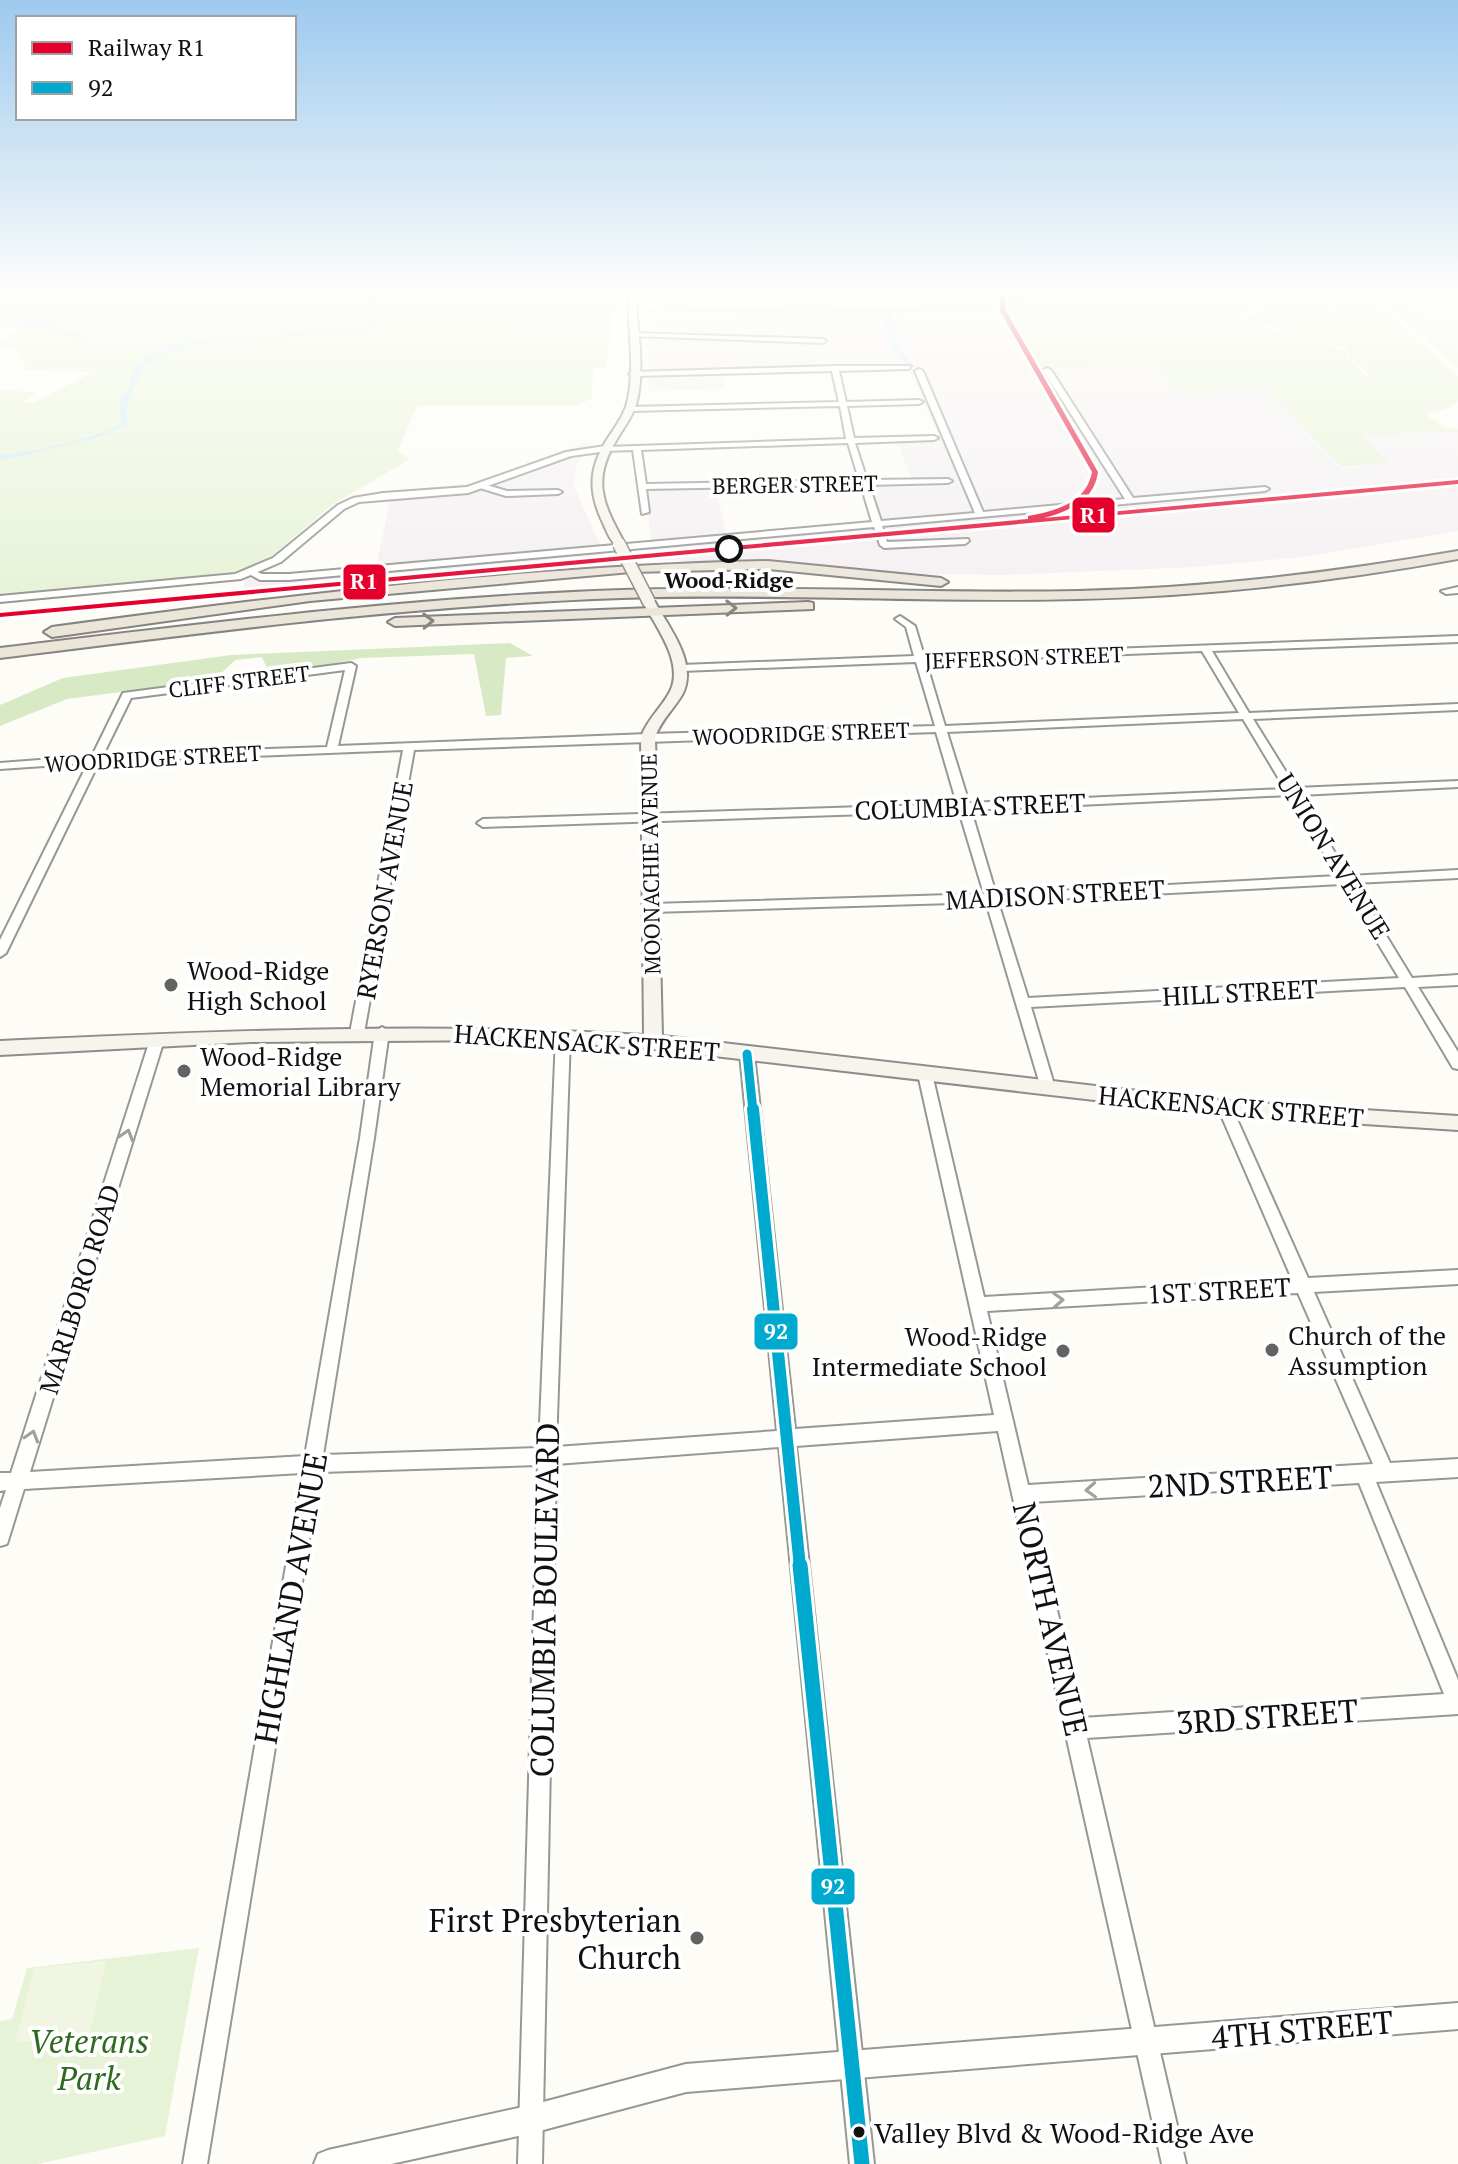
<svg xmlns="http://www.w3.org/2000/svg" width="1458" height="2164" font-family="'PT Serif',serif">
  <rect width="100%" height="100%" fill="#fdfcf7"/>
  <!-- industrial -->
  <path fill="#f5f0f3" d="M 656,294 L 1007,294 L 1005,309 L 1043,369 L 1154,366 L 1178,393 L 1265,389 L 1340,468 L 1389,463 L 1360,435 L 1458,432 L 1458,531 L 1303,557 L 1194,567 L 1005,575 L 908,574 L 650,559 L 643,545 L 652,544 L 644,488 L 716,486 L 726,536 L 876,524 L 864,483 L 912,480 L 896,439 L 939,436 L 907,367 L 721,373 L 725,389 L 649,391 L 648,350 L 656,313 L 646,312 L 646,308 L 656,308 Z
    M 1393,294 L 1458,294 L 1458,350 L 1455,350 Z
    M 587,442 L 591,442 L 576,465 L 574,486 L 605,556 L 243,589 L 245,578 L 376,568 L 392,491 L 478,483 Z"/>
  <!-- green -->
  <path fill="#e7f3d7" d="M 0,294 L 615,294 L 606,368 L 593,368 L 592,399 L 576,405 L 417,406 L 398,451 L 410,459 L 333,504 L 252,573 L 0,599 L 0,390 L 36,392 L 22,403 L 33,403 L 93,372 L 26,370 L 19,352 L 0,346 L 0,341 L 20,329 L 0,325 Z
    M 1039,294 L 1257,294 L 1257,303 L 1240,316 L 1246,324 C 1257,325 1339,344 1344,351 C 1351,359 1358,370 1368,378 L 1372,377 L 1349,357 L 1349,351 L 1343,347 L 1292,334 L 1272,325 L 1248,323 L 1246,317 L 1260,313 L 1259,307 L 1268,301 L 1263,294 L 1311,294 L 1344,321 L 1314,294 L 1367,294 L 1458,377 L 1458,401 L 1448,408 L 1426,414 L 1444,428 L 1458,429 L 1458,432 L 1360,435 L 1389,463 L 1341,467 L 1265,389 L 1178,393 L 1154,366 L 1043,369 L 1006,309 L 1006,305 L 1034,299 Z
    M 1375,294 L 1392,294 L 1458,350 L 1458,368 Z
    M 199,1948 L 165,2136 L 38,2164 L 0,2164 L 0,2021 L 12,2019 L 27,1968 Z"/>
  <!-- forest -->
  <path fill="#d8eac5" d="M 510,643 L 533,656 L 506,658 L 501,715 L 486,716 L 474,654 L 362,658 L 270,675 L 262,657 L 235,660 L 214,680 L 67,699 L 0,726 L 0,705 L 63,678 L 231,655 Z"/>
  <!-- pitch -->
  <path fill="#f0f6e1" d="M 106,1961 L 89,2038 L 15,2042 L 34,1968 Z"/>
  <!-- water -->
  <path fill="#cde8f7" d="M 363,294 L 376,297 L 375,305 L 379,309 L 451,304 L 659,309 L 817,306 L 875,309 L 958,306 L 1009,300 L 1014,294 L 1039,294 C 1013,316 928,309 893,313 L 896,343 L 911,364 L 904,364 L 890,343 L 880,314 L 448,308 L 373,312 L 368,316 L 374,323 L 372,329 L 355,333 C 285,339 208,331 145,364 L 126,407 L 128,425 L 96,438 L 0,461 L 0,455 C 33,453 91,439 121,425 L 120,401 L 129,387 L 133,370 L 140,362 L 174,347 L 88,347 L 75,336 L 55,335 L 47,329 L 16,327 L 29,314 L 0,311 L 0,309 L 65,312 L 60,324 L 54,329 L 58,333 L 71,331 L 83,335 L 82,338 L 92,345 L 183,344 L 213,339 L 365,328 L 367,323 L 359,314 L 371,309 Z"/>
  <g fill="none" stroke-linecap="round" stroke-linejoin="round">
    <!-- minor casing -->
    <g stroke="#979795" stroke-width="4">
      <path id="minor" d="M 633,333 L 823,339 L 826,341 L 823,343 L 631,336 Z
        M 835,366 L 911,366 L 909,369 L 839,371 L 846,402 L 919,400 L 923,402 L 919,404 L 847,406 L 854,438 L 934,436 L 938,438 L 934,440 L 855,443 L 867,480 L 948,479 L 952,481 L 948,483 L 869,485 L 881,521 L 975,513 L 915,371 L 919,369 L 923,371 L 983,512 L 1125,499 L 1043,370 L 1047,368 L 1051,370 L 1133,498 L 1265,487 L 1269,489 L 1265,491 L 882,526 L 887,542 L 968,539 L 969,541 L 965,544 L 884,548 L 880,545 L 874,527 L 289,580 L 260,580 L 247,573 L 252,570 L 262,574 L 289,574 L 872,522 L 861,485 L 646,489 L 649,512 L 642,514 L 633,450 L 605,451 L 601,449 L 605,447 L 846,439 L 840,406 L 630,411 L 626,409 L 630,407 L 839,402 L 832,371 L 633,376 L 629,374 L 633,372 ZM 848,443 L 859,480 L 646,484 L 641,450 Z
        M 483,484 L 507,491 L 558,490 L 562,492 L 558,494 L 506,496 L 480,488 L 480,484 Z
        M 1458,587 L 1458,593 L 1446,594 L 1441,591 Z
        M 900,616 L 915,626 L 924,656 L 1458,636 L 1458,642 L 1212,651 L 1249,713 L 1458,704 L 1458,710 L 1253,719 L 1296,788 L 1458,781 L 1458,787 L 1300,795 L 1349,876 L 1458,870 L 1458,878 L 1354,883 L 1412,978 L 1458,975 L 1458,985 L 1418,987 L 1458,1052 L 1458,1069 L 1453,1068 L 1405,987 L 1031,1007 L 1055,1088 L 1053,1092 L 1043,1092 L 1041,1088 L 986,902 L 652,912 L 646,908 L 652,904 L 984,894 L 959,811 L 483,827 L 477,823 L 483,819 L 957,804 L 936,732 L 414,750 L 364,1033 L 357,1038 L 350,1033 L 403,750 L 99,762 L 6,953 L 0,957 L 0,940 L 88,763 L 0,769 L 0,763 L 92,756 L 123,693 L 351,663 L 356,666 L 338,746 L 648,734 L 935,726 L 916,662 L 682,671 L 677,668 L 682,665 L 914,656 L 906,627 L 895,619 ZM 1202,651 L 1239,713 L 945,726 L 926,662 ZM 345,670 L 327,747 L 103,755 L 131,698 ZM 1243,719 L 1285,789 L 969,803 L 947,732 ZM 1289,795 L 1338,876 L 996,894 L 971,810 ZM 1342,884 L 1399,978 L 1028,998 L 998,902 Z
        M 382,1027 L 389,1032 L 374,1138 L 323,1455 L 539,1448 L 556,1036 L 563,1031 L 570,1036 L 556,1447 L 777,1431 L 740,1054 L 747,1049 L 754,1054 L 795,1429 L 994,1415 L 918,1074 L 925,1069 L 932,1074 L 984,1297 L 1292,1279 L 1218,1108 L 1220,1104 L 1230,1104 L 1232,1108 L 1308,1278 L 1458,1270 L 1458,1284 L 1314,1292 L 1390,1463 L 1458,1459 L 1458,1477 L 1376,1482 L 1458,1680 L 1458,1714 L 1087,1738 L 1186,2164 L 1162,2164 L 998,1431 L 796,1446 L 874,2164 L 850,2164 L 779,1447 L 556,1464 L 542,2164 L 518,2164 L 538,1465 L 320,1472 L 207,2164 L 183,2164 L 302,1473 L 24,1489 L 7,1544 L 0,1546 L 0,1508 L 6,1490 L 0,1491 L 0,1473 L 11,1473 L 150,1040 L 157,1035 L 164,1040 L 30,1472 L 305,1456 L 360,1138 L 375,1032 ZM 1298,1293 L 1373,1464 L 1028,1485 L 987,1311 ZM 1359,1483 L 1444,1694 L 1082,1718 L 1032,1502 Z"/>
    </g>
    <!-- tertiary casing -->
    <g stroke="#979795" stroke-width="4">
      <path id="tertiary" d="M 605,446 L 609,449 L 608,451 L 571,456 L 468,493 L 359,502 L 344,509 L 281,562 L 241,579 L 0,602 L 0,596 L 235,574 L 273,558 L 338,505 L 353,498 L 383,493 L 467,487 L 566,452 Z
        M 1458,2003 L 1458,2029 L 686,2092 L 532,2133 L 391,2164 L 314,2164 L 318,2154 L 328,2150 L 532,2105 L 686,2064 Z"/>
    </g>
    <!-- secondary casing -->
    <g stroke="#8e8d8b" stroke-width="4">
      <path id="secondary" d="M 628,294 L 636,294 C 637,329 645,367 637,401 C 634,415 624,427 617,439 C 591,481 603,504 625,544 L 619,547 C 611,543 607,532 603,523 C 586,488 590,463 612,432 C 619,421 626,411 628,399 C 635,365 628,329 628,294 Z
        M 645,599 L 655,602 C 669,628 699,664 682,695 C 673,710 661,720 655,737 L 662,1036 L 1225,1101 L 1458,1116 L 1458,1130 L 1225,1115 L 653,1049 L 525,1040 L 251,1042 L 0,1055 L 0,1041 C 215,1031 429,1022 644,1035 L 641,737 C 647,720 659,710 668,695 C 687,665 656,628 643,602 Z"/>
    </g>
    <!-- trunk casing -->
    <g stroke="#858482" stroke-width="4">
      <path id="trunk" d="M 1458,551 L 1458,559 C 1332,582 1206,596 1078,599 C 926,603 774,593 622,598 C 414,605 207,632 0,658 L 0,648 C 207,623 414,597 622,590 C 774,585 926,594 1078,591 C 1206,588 1332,573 1458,551 Z
        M 768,561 L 941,578 L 948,582 L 941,586 L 768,569 L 631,572 L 310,601 L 52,637 L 44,632 L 52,627 C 290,595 528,566 768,561 Z
        M 808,602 L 813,603 L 813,609 L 395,626 L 388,622 L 395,618 Z"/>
    </g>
    <!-- minor -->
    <use href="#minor" fill="#fffffe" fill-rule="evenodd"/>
    <!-- tertiary -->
    <use href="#tertiary" fill="#fffffe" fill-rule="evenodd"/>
    <!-- secondary -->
    <use href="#secondary" fill="#f6f4eb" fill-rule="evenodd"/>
    <!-- trunk -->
    <use href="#trunk" fill="#ece5da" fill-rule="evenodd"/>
    <!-- rail-far1 casing -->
    <g stroke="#d9c6c7" stroke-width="4">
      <path id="rail-far1" d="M 1002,294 L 1003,311 L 1095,472 L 1092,486 L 1082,498
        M 1256,498 L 1458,479"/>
    </g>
    <!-- rail casing -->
    <g stroke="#d9c6c7" stroke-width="5">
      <path id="rail" d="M 1058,511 L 1084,496
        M 891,531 L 1278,496"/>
    </g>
    <!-- rail-far1 -->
    <use href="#rail-far1" stroke="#fff" stroke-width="2" stroke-dasharray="6" stroke-linecap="butt"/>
    <!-- rail -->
    <use href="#rail" stroke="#fff" stroke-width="3" stroke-dasharray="8" stroke-linecap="butt"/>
    <!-- secondary-bridge casing -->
    <g stroke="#8e8d8b" stroke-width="15" stroke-linecap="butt">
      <path id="secondary-bridge" d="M 619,544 L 649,602"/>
    </g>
    <!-- secondary-bridge -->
    <use href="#secondary-bridge" stroke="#f6f4eb" stroke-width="12"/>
    <!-- bus-1-far2 casing -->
    <g stroke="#fff" stroke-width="14">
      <path id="bus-1-far2" d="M 747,1054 L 753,1111"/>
    </g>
    <!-- bus-1-far1 casing -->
    <g stroke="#fff" stroke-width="18">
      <path id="bus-1-far1" d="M 753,1109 L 800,1567"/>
    </g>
    <!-- bus-1 casing -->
    <g stroke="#fff" stroke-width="21">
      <path id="bus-1" d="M 800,1565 L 862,2164"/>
    </g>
    <!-- bus-1-far2 -->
    <use href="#bus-1-far2" stroke="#00a9ce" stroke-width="9"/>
    <!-- bus-1-far1 -->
    <use href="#bus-1-far1" stroke="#00a9ce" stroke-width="12"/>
    <!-- bus-1 -->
    <use href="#bus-1" stroke="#00a9ce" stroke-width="15"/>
    <!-- rail-1 casing -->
    <g stroke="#fff" stroke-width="6">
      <path id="rail-1" d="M 999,294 L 1005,294 L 1006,311 L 1098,472 C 1094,501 1069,511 1044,518 L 1458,480 L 1458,484 L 0,617 L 0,613 L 1028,519 L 1028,516 C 1056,511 1086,503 1092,472 L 1000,311 Z"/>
    </g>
    <!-- rail-1 -->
    <use href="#rail-1" fill="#e4002b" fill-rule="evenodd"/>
  </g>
  <!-- one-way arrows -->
  <defs><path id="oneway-chevron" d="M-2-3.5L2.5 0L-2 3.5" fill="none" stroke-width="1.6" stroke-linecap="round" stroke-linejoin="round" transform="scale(2)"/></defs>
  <g stroke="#898680">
    <use href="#oneway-chevron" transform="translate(731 608) rotate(-1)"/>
    <use href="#oneway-chevron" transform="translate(428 621) rotate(-2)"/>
  </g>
  <g stroke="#a0a09f">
    <use href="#oneway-chevron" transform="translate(127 1135) rotate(-73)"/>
    <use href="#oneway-chevron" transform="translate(1058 1300) rotate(-3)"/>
    <use href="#oneway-chevron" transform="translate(32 1436) rotate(-73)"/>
    <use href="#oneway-chevron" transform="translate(1091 1490) rotate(177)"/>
  </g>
  <!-- sky -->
  <linearGradient id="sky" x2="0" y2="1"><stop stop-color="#9dc9ee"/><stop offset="0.49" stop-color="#fefefb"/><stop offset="1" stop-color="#fefefb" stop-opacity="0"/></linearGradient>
  <rect width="1458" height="597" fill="url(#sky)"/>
  <!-- markers -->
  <circle fill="#fff" stroke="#111" stroke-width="4" cx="729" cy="549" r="12"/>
  <g fill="#646362" stroke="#fff" stroke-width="3">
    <circle cx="171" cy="985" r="8"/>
    <circle cx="184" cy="1071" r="8"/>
    <circle cx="1272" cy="1350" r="8"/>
    <circle cx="1063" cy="1351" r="8"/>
    <circle cx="697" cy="1938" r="8"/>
  </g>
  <circle fill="#111" stroke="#fff" stroke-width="3" cx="859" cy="2132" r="7"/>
  <g text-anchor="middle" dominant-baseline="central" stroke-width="8" stroke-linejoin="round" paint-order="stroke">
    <!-- far-street labels -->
    <g font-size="22" fill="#111" stroke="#fff">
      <text transform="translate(795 484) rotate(-1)">BERGER STREET</text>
      <text transform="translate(1024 657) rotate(-2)">JEFFERSON STREET</text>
      <text transform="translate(239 681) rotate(-7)">CLIFF STREET</text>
      <text transform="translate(801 733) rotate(-2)">WOODRIDGE STREET</text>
      <text transform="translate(153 758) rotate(-3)">WOODRIDGE STREET</text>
      <text transform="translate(650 864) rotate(-91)">MOONACHIE AVENUE</text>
    </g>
    <!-- far-stop labels -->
    <g font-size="22" font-weight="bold" fill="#111" stroke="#fff">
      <text x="729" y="579">Wood-Ridge</text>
    </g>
    <!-- street labels -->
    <g font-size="26" fill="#111" stroke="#fff">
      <text transform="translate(970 806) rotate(-2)">COLUMBIA STREET</text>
      <text transform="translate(1334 856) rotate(58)">UNION AVENUE</text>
      <text transform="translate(384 890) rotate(-80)">RYERSON AVENUE</text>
      <text transform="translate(1055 894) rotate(-3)">MADISON STREET</text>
      <text transform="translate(1240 992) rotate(-3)">HILL STREET</text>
      <text transform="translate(587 1042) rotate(4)">HACKENSACK STREET</text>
      <text transform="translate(1231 1106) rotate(5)">HACKENSACK STREET</text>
      <text transform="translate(79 1289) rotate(-73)">MARLBORO ROAD</text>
      <text transform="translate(1219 1290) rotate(-3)">1ST STREET</text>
    </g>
    <!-- poi labels -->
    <g font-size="26" fill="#111" stroke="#fff" text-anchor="start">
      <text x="187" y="970">Wood-Ridge<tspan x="187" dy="30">High School</tspan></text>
      <text x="200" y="1056">Wood-Ridge<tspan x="200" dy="30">Memorial Library</tspan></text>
      <text x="1288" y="1335">Church of the<tspan x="1288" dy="30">Assumption</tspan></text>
      <text x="1047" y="1336" text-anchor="end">Wood-Ridge<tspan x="1047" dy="30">Intermediate School</tspan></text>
    </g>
    <!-- near-bus labels -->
    <g font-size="28" fill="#111" stroke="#fff" text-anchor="start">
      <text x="874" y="2132">Valley Blvd &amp; Wood-Ridge Ave</text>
    </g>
    <!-- near-street labels -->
    <g font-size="32" fill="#111" stroke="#fff">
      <text transform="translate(1240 1481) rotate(-3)">2ND STREET</text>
      <text transform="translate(290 1598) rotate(-80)">HIGHLAND AVENUE</text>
      <text transform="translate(544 1600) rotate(-89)">COLUMBIA BOULEVARD</text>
      <text transform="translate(1051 1619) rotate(77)">NORTH AVENUE</text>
      <text transform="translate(1267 1716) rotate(-4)">3RD STREET</text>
      <text transform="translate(1302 2029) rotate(-5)">4TH STREET</text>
    </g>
    <!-- near-poi labels -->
    <g font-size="32" fill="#111" stroke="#fff" text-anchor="end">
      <text x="681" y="1920">First Presbyterian<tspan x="681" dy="37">Church</tspan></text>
    </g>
    <!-- near-park labels -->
    <g font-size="32" font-style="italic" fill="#2f6b1f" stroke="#fff">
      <text x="89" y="2041">Veterans<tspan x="89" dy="37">Park</tspan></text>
    </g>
  </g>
  <g stroke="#fff" stroke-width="3">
    <rect x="1071" y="496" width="45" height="38" rx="8" fill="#e4002b"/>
    <rect x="342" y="563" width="45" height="38" rx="8" fill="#e4002b"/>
    <rect x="753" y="1312" width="46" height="39" rx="8" fill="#00a9ce"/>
    <rect x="810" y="1867" width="46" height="39" rx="8" fill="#00a9ce"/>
  </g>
  <g font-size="22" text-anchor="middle" font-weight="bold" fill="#fff">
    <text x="1094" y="523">R1</text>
    <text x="364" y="589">R1</text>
    <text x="776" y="1339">92</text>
    <text x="833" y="1894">92</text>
  </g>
  <!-- legend -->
  <rect x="16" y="16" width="280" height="104" fill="#ffffff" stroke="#a0a0a0" stroke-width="2"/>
  <rect x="32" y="42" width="40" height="12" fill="#e4002b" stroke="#a0a0a0" stroke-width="2"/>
  <text x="88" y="56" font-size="24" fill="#111111">Railway R1</text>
  <rect x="32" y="82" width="40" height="12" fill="#00a9ce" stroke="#a0a0a0" stroke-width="2"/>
  <text x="88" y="96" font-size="24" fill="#111111">92</text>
</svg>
